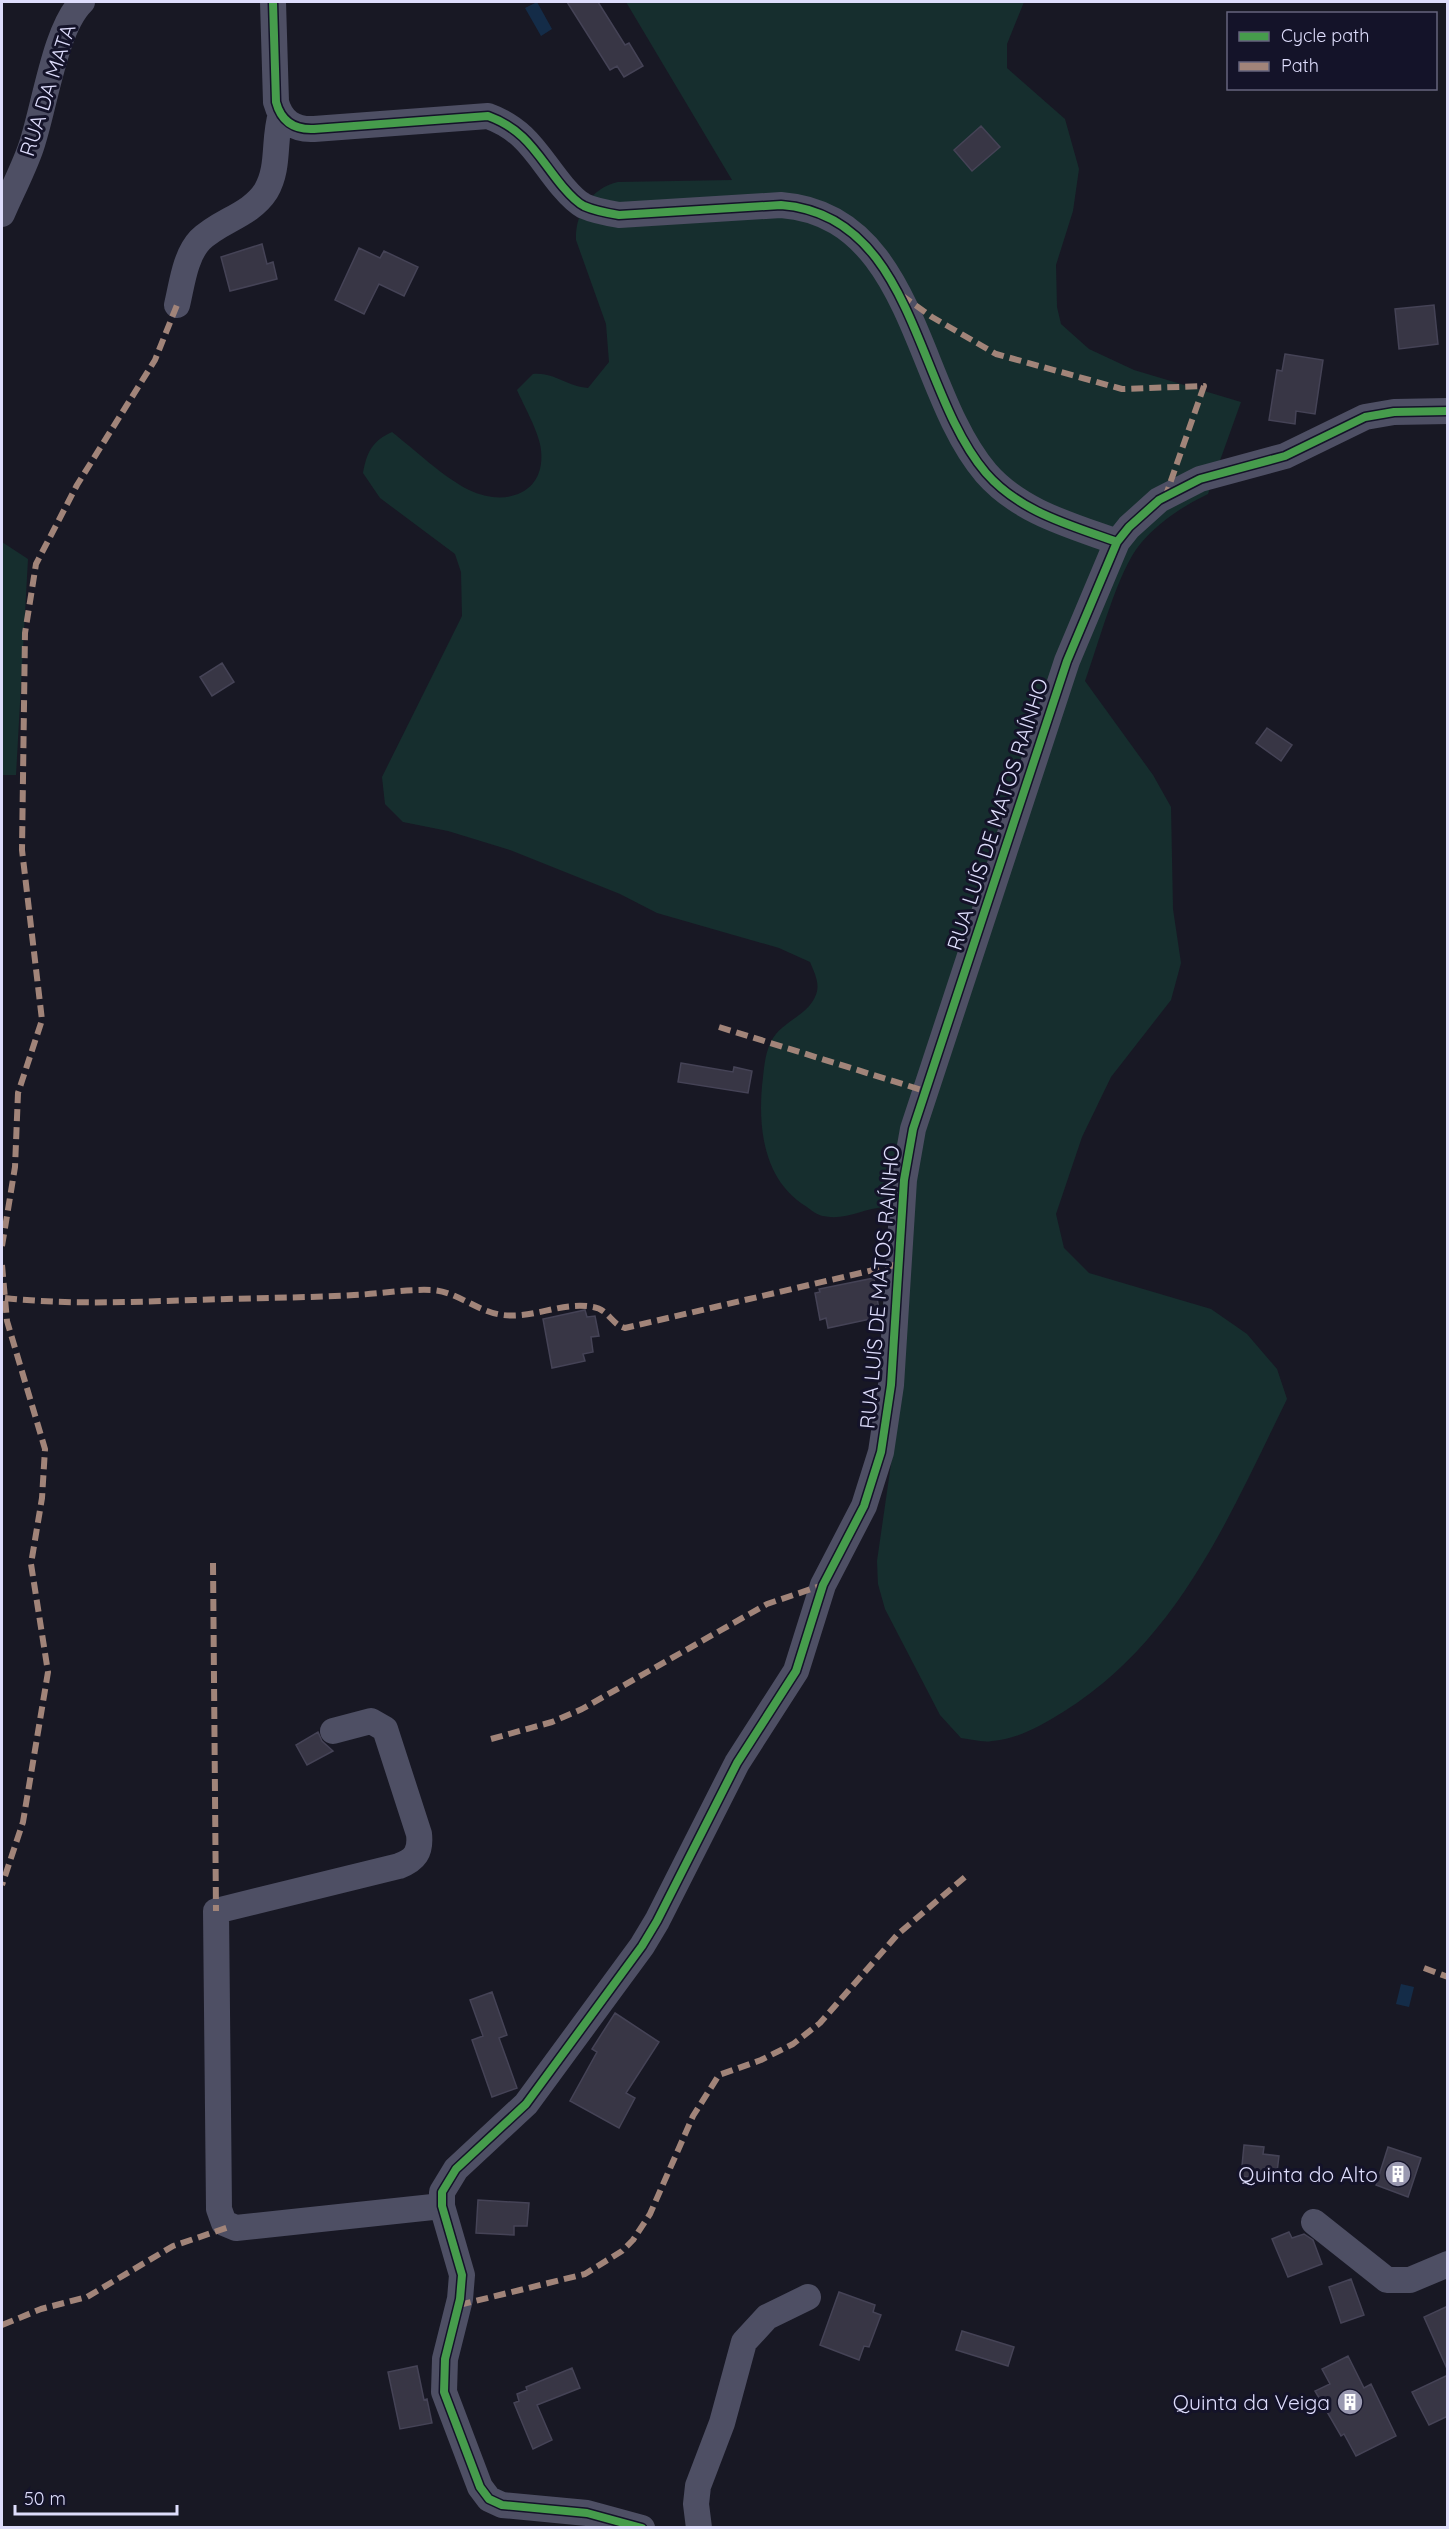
<svg xmlns="http://www.w3.org/2000/svg" width="1449" height="2529" font-family="Quicksand,sans-serif">
  <rect width="100%" height="100%" fill="#181824"/>
  <!-- green -->
  <path fill="#162e2e" d="M 626,2 L 1024,2 L 1007,44 L 1007,68 L 1065,119 L 1079,169 L 1073,211 L 1056,265 L 1057,307 L 1061,324 L 1089,349 L 1134,370 L 1241,402 L 1208,494 C 1183,506 1160,521 1141,543 C 1118,569 1098,646 1085,681 L 1153,775 L 1171,807 L 1173,909 L 1181,963 L 1171,1000 L 1111,1077 L 1082,1137 L 1056,1214 L 1064,1248 L 1089,1273 L 1211,1309 L 1247,1334 L 1277,1369 L 1287,1399 C 1230,1515 1178,1641 1063,1712 C 1042,1725 1018,1739 992,1741 C 983,1743 971,1739 961,1738 L 940,1715 L 885,1609 L 878,1584 L 877,1561 L 891,1464 L 908,1209 C 901,1208 893,1206 885,1207 C 864,1208 845,1221 823,1216 C 817,1215 811,1210 807,1207 C 765,1182 758,1131 762,1086 C 764,1072 764,1055 771,1042 C 780,1022 806,1017 815,997 C 821,985 815,974 810,962 L 779,948 L 657,913 L 620,894 L 510,850 L 448,831 L 403,822 L 385,804 L 382,777 L 462,616 L 461,572 L 455,554 L 380,498 L 363,473 C 367,452 372,441 392,432 C 415,450 443,477 469,490 C 504,507 546,495 541,450 C 540,434 524,406 517,390 L 533,374 C 554,372 568,387 588,388 L 609,362 L 606,324 L 576,240 C 575,213 591,188 618,182 L 732,180 Z
    M 2,542 L 28,559 L 16,775 L 2,775 Z"/>
  <!-- water -->
  <path fill="#142c48" d="M 537,2 L 552,29 L 541,36 L 525,8 Z
    M 1401,1984 L 1414,1987 L 1409,2007 L 1396,2004 Z"/>
  <!-- building -->
  <path fill="#383645" stroke="#454356" stroke-width="1.5" d="M 567,2 L 598,2 L 625,45 L 629,43 L 643,66 L 624,77 L 617,66 L 610,70 Z
    M 981,126 L 1000,147 L 972,171 L 954,150 Z
    M 262,244 L 267,264 L 273,262 L 277,279 L 230,291 L 221,257 Z
    M 359,248 L 380,258 L 384,251 L 418,267 L 404,296 L 379,284 L 364,314 L 335,300 Z
    M 1434,305 L 1438,344 L 1399,349 L 1395,309 Z
    M 1285,354 L 1323,360 L 1315,414 L 1296,411 L 1295,424 L 1269,420 L 1277,370 L 1282,371 Z
    M 222,663 L 234,682 L 212,696 L 200,677 Z
    M 1267,728 L 1292,745 L 1281,761 L 1256,743 Z
    M 681,1063 L 733,1072 L 734,1067 L 752,1071 L 748,1093 L 678,1082 Z
    M 874,1278 L 880,1317 L 828,1328 L 826,1318 L 820,1320 L 815,1293 L 820,1292 L 819,1289 Z
    M 585,1310 L 587,1317 L 595,1316 L 599,1336 L 591,1337 L 593,1352 L 583,1354 L 585,1361 L 552,1368 L 543,1319 Z
    M 318,1732 L 322,1741 L 333,1751 L 307,1765 L 296,1745 Z
    M 492,1992 L 507,2035 L 499,2038 L 517,2088 L 492,2097 L 472,2040 L 483,2036 L 470,2000 Z
    M 615,2013 L 659,2042 L 626,2093 L 635,2098 L 619,2128 L 570,2101 L 597,2052 L 592,2049 Z
    M 1244,2145 L 1264,2147 L 1263,2154 L 1279,2156 L 1276,2180 L 1241,2176 Z
    M 1388,2147 L 1421,2158 L 1408,2197 L 1376,2185 Z
    M 478,2200 L 529,2203 L 527,2226 L 514,2226 L 514,2235 L 476,2233 Z
    M 1289,2232 L 1292,2238 L 1304,2234 L 1313,2240 L 1322,2264 L 1288,2277 L 1272,2239 Z
    M 1351,2279 L 1364,2315 L 1341,2323 L 1329,2287 Z
    M 839,2292 L 875,2305 L 873,2312 L 881,2315 L 869,2347 L 864,2346 L 859,2360 L 820,2345 Z
    M 1448,2306 L 1448,2371 L 1424,2317 Z
    M 962,2331 L 1014,2347 L 1008,2366 L 956,2350 Z
    M 1348,2356 L 1364,2388 L 1371,2384 L 1396,2436 L 1356,2456 L 1344,2434 L 1341,2436 L 1315,2391 L 1330,2384 L 1322,2369 Z
    M 417,2366 L 424,2400 L 427,2399 L 432,2423 L 400,2429 L 388,2372 Z
    M 572,2368 L 580,2388 L 537,2405 L 552,2440 L 533,2449 L 514,2403 L 519,2401 L 517,2394 L 527,2390 L 526,2387 Z
    M 1448,2375 L 1448,2416 L 1429,2425 L 1412,2392 Z"/>
  <g fill="none" stroke-linecap="round" stroke-linejoin="round">
    <!-- minor -->
    <path stroke="#4e4f64" stroke-width="26" d="M 273,2 L 276,102 C 281,121 294,130 314,129 L 488,116 C 527,130 538,157 563,187 C 569,194 576,202 584,206 C 595,211 607,213 619,215 L 781,205 C 915,215 915,390 986,473 C 1020,512 1070,525 1117,542
      M 2,214 C 11,193 22,172 30,150 C 44,112 54,29 82,2
      M 177,305 C 182,284 185,256 200,240 C 220,220 250,216 266,191 C 280,167 273,140 281,114
      M 333,1731 L 371,1721 L 385,1729 L 419,1834 C 421,1852 415,1860 399,1866 L 216,1911 L 219,2209 L 224,2223 L 236,2228 L 442,2206
      M 1314,2222 L 1387,2280 L 1410,2280 L 1448,2264
      M 642,2528 L 587,2513 L 502,2505 L 489,2499 L 480,2487 L 444,2392 L 445,2359 L 460,2299 L 462,2275 L 442,2206 L 442,2192 L 456,2169 L 526,2104 L 642,1946 L 657,1921 L 737,1763 L 796,1671 L 823,1585 L 864,1506 L 881,1452 L 891,1385 L 904,1180 L 913,1129 L 1067,661 L 1117,542 L 1129,527 L 1159,500 L 1200,479 L 1285,456 L 1365,417 L 1394,412 L 1448,411
      M 699,2528 L 696,2504 L 698,2486 L 722,2423 L 744,2342 L 767,2317 L 808,2297"/>
    <!-- quiet -->
    <path stroke="#a18479" stroke-width="6" stroke-dasharray="12 6" stroke-linecap="butt" d="M 901,295 L 932,317 L 996,354 L 1122,389 L 1204,386 L 1166,495
      M 719,1027 L 925,1091
      M 2,1246 L 15,1167 L 18,1093 L 42,1020 L 22,850 L 25,633 L 36,564 L 77,485 L 155,360 L 177,305
      M 2,1265 L 7,1321 L 45,1449 L 42,1498 L 31,1564 L 48,1672 L 23,1822 L 2,1885
      M 5,1298 C 68,1305 131,1302 195,1300 C 248,1298 301,1298 354,1295 C 380,1294 405,1289 431,1290 C 457,1291 477,1312 503,1315 C 533,1319 563,1301 593,1307 C 608,1309 612,1325 625,1328 L 899,1264
      M 213,1563 L 216,1911
      M 491,1739 L 552,1722 L 582,1709 L 767,1604 L 823,1585
      M 1424,1968 L 1448,1977
      M 459,2305 L 585,2274 L 622,2251 L 633,2240 L 650,2214 L 693,2116 L 719,2075 L 761,2060 L 793,2044 L 820,2023 L 898,1934 L 965,1877
      M 2,2325 L 41,2309 L 87,2297 L 173,2246 L 229,2227"/>
    <!-- cycleway casing -->
    <g stroke="#141329" stroke-width="11">
      <path id="cycleway" d="M 273,2 L 276,102 C 281,121 294,130 314,129 L 488,116 C 527,130 538,157 563,187 C 569,194 576,202 584,206 C 595,211 607,213 619,215 L 781,205 C 915,215 915,390 986,473 C 1020,512 1070,525 1117,542
        M 642,2528 L 587,2513 L 502,2505 L 489,2499 L 480,2487 L 444,2392 L 445,2359 L 460,2299 L 462,2275 L 442,2206 L 442,2192 L 456,2169 L 526,2104 L 642,1946 L 657,1921 L 737,1763 L 796,1671 L 823,1585 L 864,1506 L 881,1452 L 891,1385 L 904,1180 L 913,1129 L 1067,661 L 1117,542 L 1129,527 L 1159,500 L 1200,479 L 1285,456 L 1365,417 L 1394,412 L 1448,411"/>
    </g>
    <!-- cycleway -->
    <use href="#cycleway" stroke="#469c4c" stroke-width="8"/>
  </g>
  <!-- icons -->
  <defs>
    <g id="building-disc" transform="scale(1.35)"><circle r="9.5" fill="#9998b0" stroke="#141329"/><path d="M-4-6H4V6H1V3H-1V6H-4ZM-2.5-4.3h1.7v1.8h-1.7ZM.8-4.3h1.7v1.8H.8ZM-2.5-1h1.7V.8h-1.7ZM.8-1h1.7V.8H.8Z" fill="#fff"/></g>
  </defs>
  <g fill-rule="evenodd">
    <use href="#building-disc" x="1398" y="2174"/>
    <use href="#building-disc" x="1350" y="2402"/>
  </g>
  <g text-anchor="middle" dominant-baseline="central" stroke-width="6" stroke-linejoin="round" paint-order="stroke">
    <!-- street labels -->
    <g font-size="21" fill="#deddfc" stroke="#141329">
      <text transform="translate(47 90) rotate(-72)">RUA DA MATA</text>
      <text transform="translate(997 814) rotate(-72)">RUA LUÍS DE MATOS RAÍNHO</text>
      <text transform="translate(879 1287) rotate(-85)">RUA LUÍS DE MATOS RAÍNHO</text>
    </g>
    <!-- poi labels -->
    <g font-size="21" fill="#deddfc" stroke="#141329" text-anchor="end">
      <text x="1378" y="2174">Quinta do Alto</text>
      <text x="1330" y="2402">Quinta da Veiga</text>
    </g>
  </g>
  <!-- border -->
  <rect width="1449" height="2529" fill="none" stroke="#deddfc" stroke-width="6"/>
  <!-- legend -->
  <rect x="1227" y="12" width="210" height="78" fill="#141329" stroke="#65647d" stroke-width="1.5"/>
  <rect x="1239" y="32" width="30" height="9" fill="#469c4c" stroke="#65647d" stroke-width="1.5"/>
  <text x="1281" y="42" font-size="18" fill="#deddfc">Cycle path</text>
  <rect x="1239" y="62" width="30" height="9" fill="#a18479" stroke="#65647d" stroke-width="1.5"/>
  <text x="1281" y="72" font-size="18" fill="#deddfc">Path</text>
  <!-- scale -->
  <path d="M15 2505v9h162v-9" fill="none" stroke="#deddfc" stroke-width="3"/>
  <text x="24" y="2505" font-size="18" fill="#deddfc" stroke="#141329" stroke-width="4.5" paint-order="stroke">50 m</text>
</svg>
